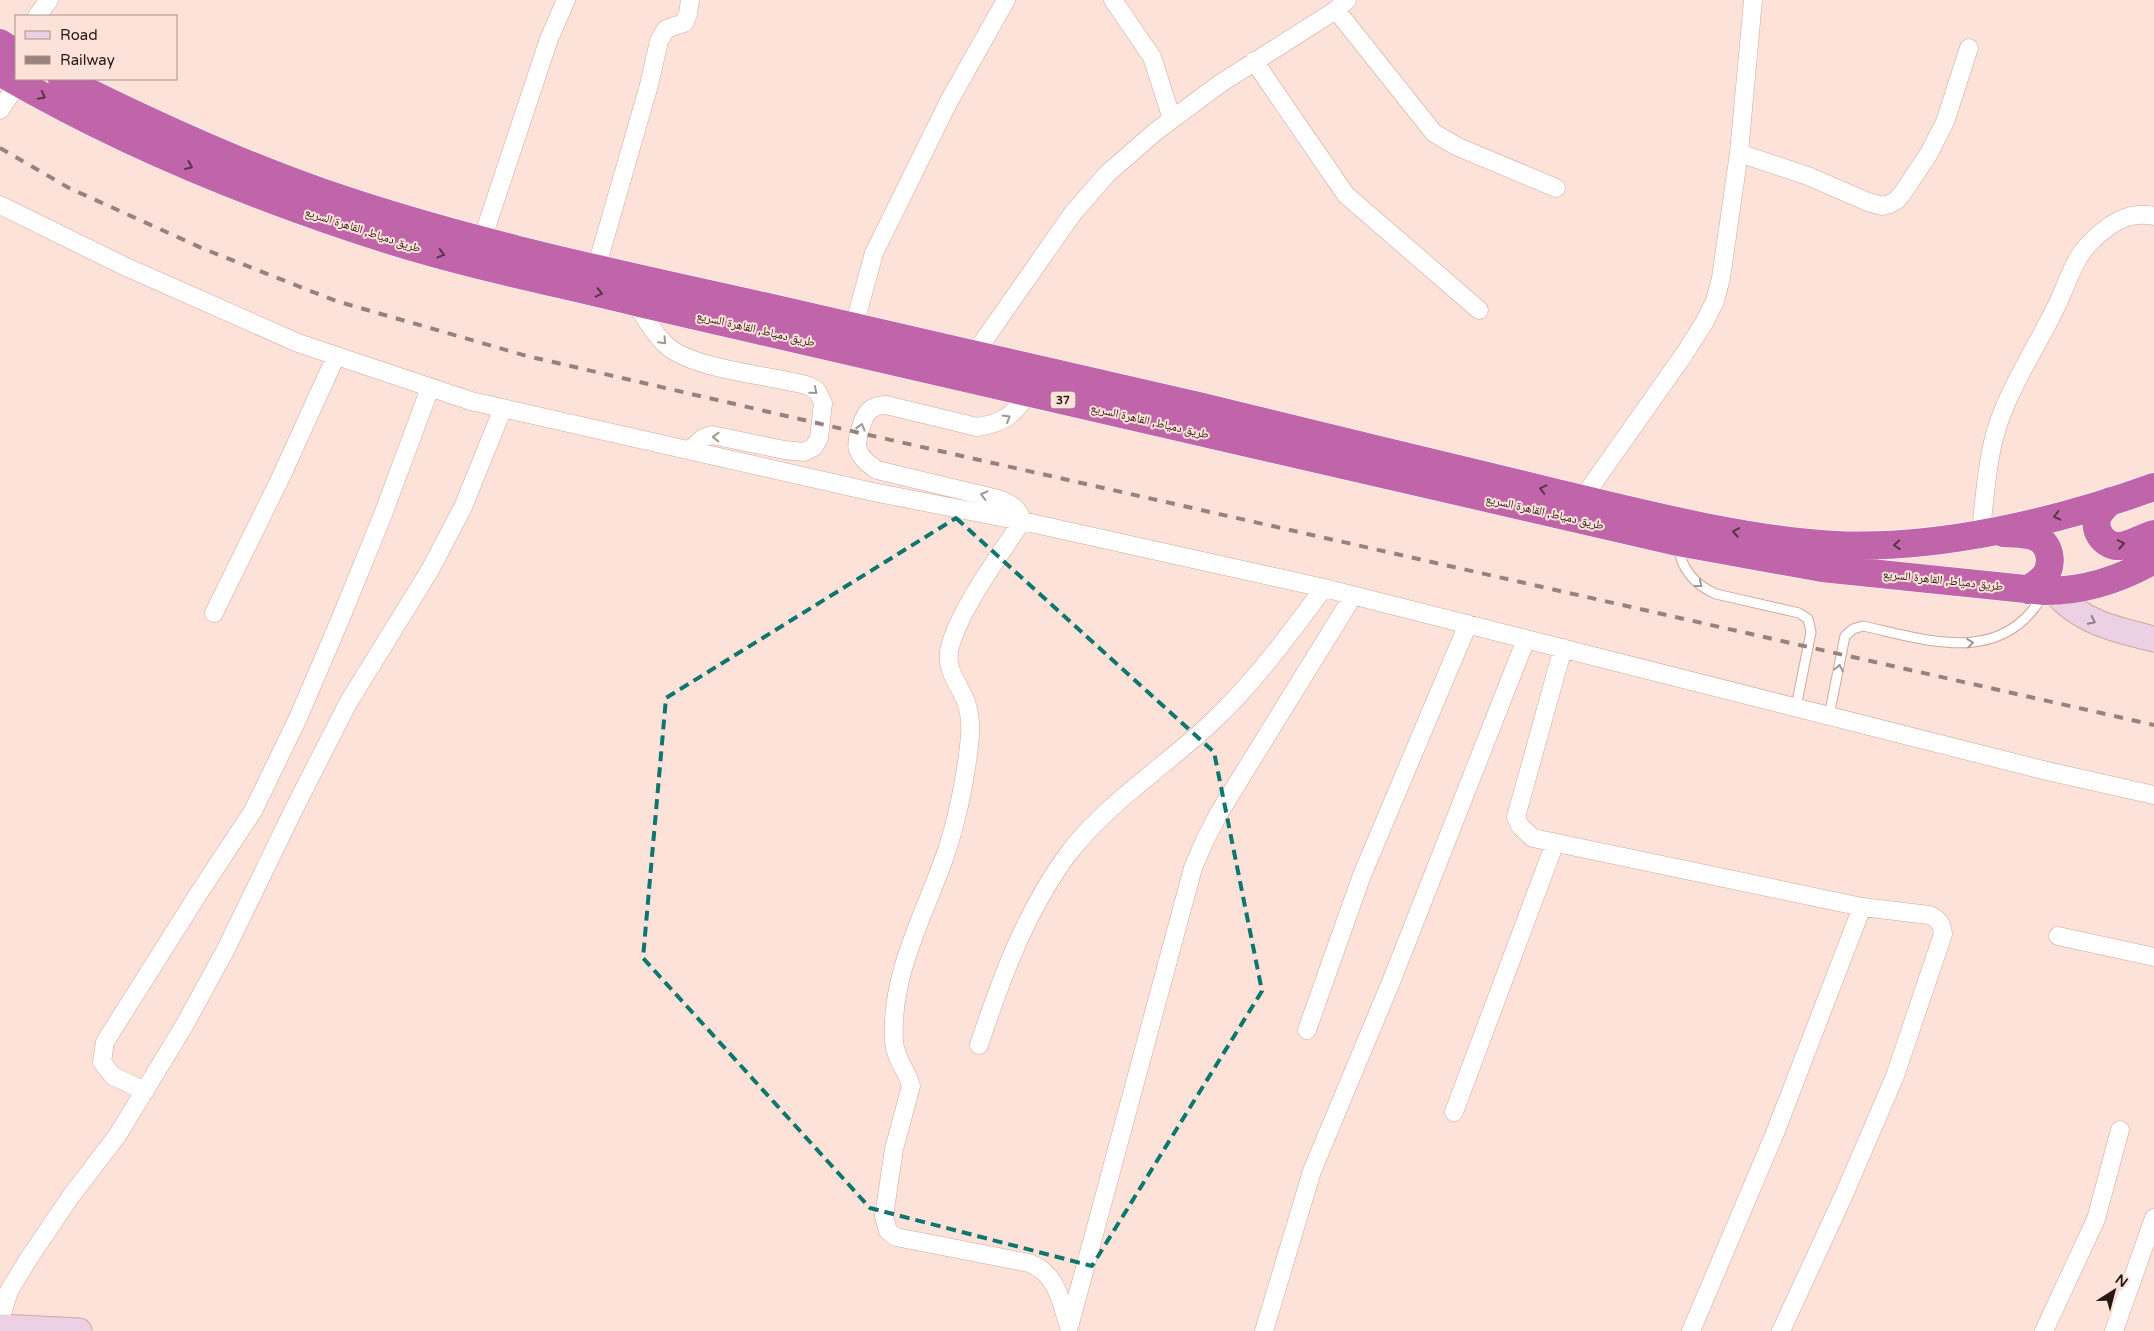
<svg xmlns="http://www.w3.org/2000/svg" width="2154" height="1331" font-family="'Varela Round','Noto Naskh Arabic',sans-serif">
  <rect width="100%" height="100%" fill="#fde2da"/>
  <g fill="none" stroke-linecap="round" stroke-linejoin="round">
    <!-- lane casing -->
    <g stroke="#d1a79a" stroke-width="11">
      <path id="lane" d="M 1678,545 C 1681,569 1695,585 1716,594 L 1799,613 L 1808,619 L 1811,632 L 1796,707
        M 1829,716 L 1845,636 L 1853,629 L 1863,626 C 1927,640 2002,667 2043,595"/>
    </g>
    <!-- street casing -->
    <g stroke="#d1a79a" stroke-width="19">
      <path id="street" d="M 1113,0 L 1152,57 L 1172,119
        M 1336,10 L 1434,133 L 1456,146 L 1556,188
        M 37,16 L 49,0
        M 1254,61 L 1346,195 L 1479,310
        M 0,110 L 19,82
        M 1739,153 L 1808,176 L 1868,202 L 1882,206 L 1890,204 L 1897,200 L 1904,191 L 1928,155 L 1945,122 L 1969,48
        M 0,205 L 124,266 L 298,343 L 471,401 L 873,492 L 1022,521 L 1324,588 L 2047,771 L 2154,795
        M 482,240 L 549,39 L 566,0
        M 596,269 L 649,85 L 659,41 L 666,29 L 684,23 L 688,14 L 690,0
        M 635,302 C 644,316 653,333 666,345 C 693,370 771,375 809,386 L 817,391 L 823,403 L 819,438 L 814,447 L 804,452 L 784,450 L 712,435 L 703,438 L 690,450
        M 854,326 L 874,253 L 949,101 L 1006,0
        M 975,353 L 1073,213 L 1107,174 L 1155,132 L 1221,83 L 1336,10 L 1347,0
        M 1029,393 C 1013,414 1006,423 977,427 L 886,405 C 867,405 863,418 859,434 C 858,439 856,445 858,450 C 862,460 869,464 877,470 L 998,499 C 1008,502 1020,509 1022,521 C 1001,554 955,615 949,652 C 946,671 960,686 966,702 C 971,716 971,732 969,746 C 965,781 958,816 947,850 C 926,913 890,972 894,1041 C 895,1059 907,1070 911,1086 L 894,1149 L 884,1216 L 888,1231 L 896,1237 L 1029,1263 C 1057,1273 1061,1302 1069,1327
        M 1582,499 L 1683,356 L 1704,323 L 1715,301 L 1721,278 L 1739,153 L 1753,0
        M 1981,533 C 1984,503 1986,472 1993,442 C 2004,395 2034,352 2055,309 C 2066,288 2072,262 2088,245 C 2106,226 2127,210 2154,216
        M 214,613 L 280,479 L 336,356
        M 1563,648 L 1516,817 L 1520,826 L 1533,838 L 1862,907 L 1929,915 C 1939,919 1942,924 1943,934 L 1895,1076 L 1843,1197 L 1781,1331
        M 2058,936 L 2154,957
        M 1307,1030 L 1362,875 L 1468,624
        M 979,1045 C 1001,979 1026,911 1068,854 C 1107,803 1164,767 1210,724 C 1254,683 1288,636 1324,588
        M 145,1091 L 113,1076 L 102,1062 L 105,1042 L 197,896 L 253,811 L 298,718 L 340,620 L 382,517 L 430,388
        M 1454,1112 L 1555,843
        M 0,1320 L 9,1291 L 29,1258 L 71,1196 L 117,1136 L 184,1026 L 226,949 L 296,805 L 348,703 L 430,570 L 463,507 L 503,408
        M 1069,1327 L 1193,868 L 1205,840 L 1219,813 L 1353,596
        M 1264,1331 L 1312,1171 L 1391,982 L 1526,639
        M 1691,1331 L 1775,1133 L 1862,907
        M 2044,1331 L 2096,1219 L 2120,1130
        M 2114,1331 L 2154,1218"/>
    </g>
    <!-- secondary casing -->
    <g stroke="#d1a79a" stroke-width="27">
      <path id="secondary" d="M 2054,591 C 2080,622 2116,630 2154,639
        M 0,1327 L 79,1331"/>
    </g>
    <!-- highway casing -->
    <g stroke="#fff" stroke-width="29">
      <path id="highway" d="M 0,43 L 16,53
        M 0,72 C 123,144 256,198 392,241 C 472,266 554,282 635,302 L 1678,542 L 1822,568 L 2045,591 C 2085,591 2119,580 2154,560
        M 62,79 C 146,121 232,161 321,192 C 465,242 615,273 763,306 C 908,338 1053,372 1198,406 C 1318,435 1437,464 1557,493 C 1647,514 1743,540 1835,545 C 1938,550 2057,522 2154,487
        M 2111,501 C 2105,506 2101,510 2098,516 C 2092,531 2105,547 2120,546 C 2131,545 2143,537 2154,534
        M 2003,533 C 2013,534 2025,533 2035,537 C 2051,543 2054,565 2044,577 C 2039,582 2033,586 2028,590"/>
    </g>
    <!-- lane -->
    <use href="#lane" stroke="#fff" stroke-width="9"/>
    <!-- street -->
    <use href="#street" stroke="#fff" stroke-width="18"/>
    <!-- secondary -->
    <use href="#secondary" stroke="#ecd1e5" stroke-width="25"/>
    <!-- highway -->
    <use href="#highway" stroke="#c065a9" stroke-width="28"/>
    <!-- rail -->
    <path stroke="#98837c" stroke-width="4" stroke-dasharray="9 9" stroke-linecap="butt" d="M 0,148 L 69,188 L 204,249 L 336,301 L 527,356 L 860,433 L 2154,725"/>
  </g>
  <!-- one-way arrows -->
  <defs><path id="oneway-chevron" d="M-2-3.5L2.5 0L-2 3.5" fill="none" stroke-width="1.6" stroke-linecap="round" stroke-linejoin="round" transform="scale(1.25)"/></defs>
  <g stroke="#5d3348">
    <use href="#oneway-chevron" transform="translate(42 96) rotate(28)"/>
    <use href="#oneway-chevron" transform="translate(189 166) rotate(23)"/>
    <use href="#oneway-chevron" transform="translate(441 254) rotate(16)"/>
    <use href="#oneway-chevron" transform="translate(599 293) rotate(13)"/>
    <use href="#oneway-chevron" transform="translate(1543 489) rotate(-167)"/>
    <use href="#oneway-chevron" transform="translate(2057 516) rotate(166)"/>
    <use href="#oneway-chevron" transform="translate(1736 532) rotate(-170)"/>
    <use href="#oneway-chevron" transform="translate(2121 544) rotate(-10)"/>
    <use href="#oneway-chevron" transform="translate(1897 545) rotate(176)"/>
  </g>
  <g stroke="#9e9795">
    <use href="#oneway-chevron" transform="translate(663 341) rotate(47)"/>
    <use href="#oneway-chevron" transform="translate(814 391) rotate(39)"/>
    <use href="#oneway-chevron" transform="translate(1007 418) rotate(-31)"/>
    <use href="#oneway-chevron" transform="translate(861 427) rotate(-76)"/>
    <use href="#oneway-chevron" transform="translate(716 437) rotate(-178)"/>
    <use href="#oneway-chevron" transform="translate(984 495) rotate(-166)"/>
    <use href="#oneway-chevron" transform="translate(1699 584) rotate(38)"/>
    <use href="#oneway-chevron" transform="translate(1970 643) rotate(-7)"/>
    <use href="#oneway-chevron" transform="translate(1839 668) rotate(-79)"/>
  </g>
  <use stroke="#937e86" href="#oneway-chevron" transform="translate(2092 621) rotate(26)"/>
  <!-- marked area -->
  <path fill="none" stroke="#0f766e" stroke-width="4" stroke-dasharray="10 6" stroke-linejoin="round" d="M 956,518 L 1214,752 L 1262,991 L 1092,1266 L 870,1208 L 643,958 L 666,698 Z"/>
  <g text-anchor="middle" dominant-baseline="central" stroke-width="4" stroke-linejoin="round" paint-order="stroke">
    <!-- shield labels -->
    <rect fill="#fde2da" stroke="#67554f" stroke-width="1" x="1050.5" y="391.5" width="25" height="17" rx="4"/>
    <g font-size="11" font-weight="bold" fill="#271813">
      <text x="1063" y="400">37</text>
    </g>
    <!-- street labels -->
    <g font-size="12" fill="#271813" stroke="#fde2da">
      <text transform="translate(363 230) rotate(18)">طريق دمياط, القاهرة السريع</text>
      <text transform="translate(756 329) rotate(13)">طريق دمياط, القاهرة السريع</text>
      <text transform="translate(1150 421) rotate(13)">طريق دمياط, القاهرة السريع</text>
      <text transform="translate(1545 512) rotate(13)">طريق دمياط, القاهرة السريع</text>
      <text transform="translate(1943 580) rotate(6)">طريق دمياط, القاهرة السريع</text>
    </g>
  </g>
  <!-- legend -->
  <rect x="15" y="15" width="162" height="65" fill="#fde2da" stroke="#a7918a"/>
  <rect x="25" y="31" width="25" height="8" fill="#ecd1e5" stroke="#a7918a"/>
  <text x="60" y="40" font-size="15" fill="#271813">Road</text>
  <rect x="25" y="56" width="25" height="8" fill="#98837c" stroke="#a7918a"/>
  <text x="60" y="65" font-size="15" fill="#271813">Railway</text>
  <!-- north arrow -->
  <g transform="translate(2114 1291) rotate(36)" stroke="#fde2da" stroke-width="4" paint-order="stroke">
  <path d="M0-4L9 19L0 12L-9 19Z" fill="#271813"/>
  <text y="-8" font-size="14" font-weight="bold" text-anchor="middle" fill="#271813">N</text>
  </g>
</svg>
